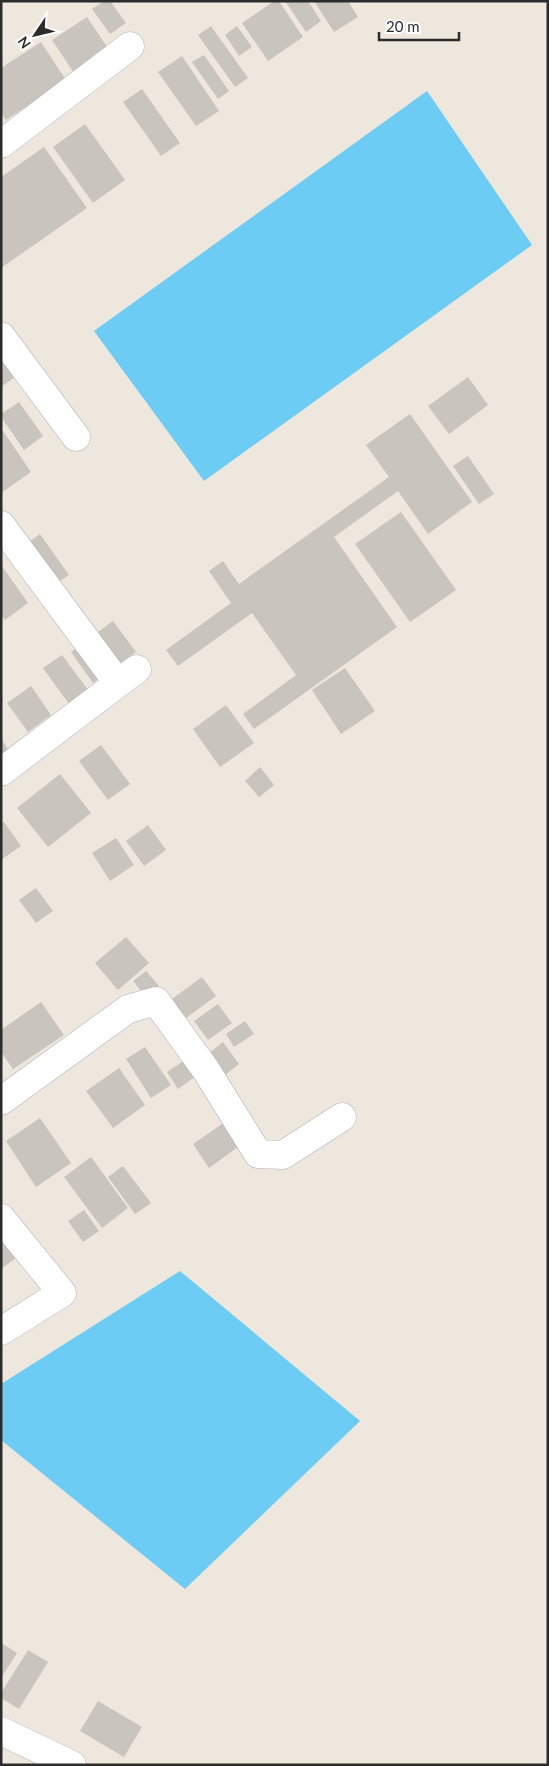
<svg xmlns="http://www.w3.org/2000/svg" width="549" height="1766" font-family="Lato,sans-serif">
  <rect width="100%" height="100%" fill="#eee7dd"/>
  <!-- water -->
  <path fill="#6cccf4" d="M 427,91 L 532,245 L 204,481 L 94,331 Z
    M 180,1271 L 360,1421 L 185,1589 L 1,1440 L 1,1384 Z"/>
  <!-- building -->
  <path fill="#c9c4bd" d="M 104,1 L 110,1 L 126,23 L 110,34 L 92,9 Z
    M 274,1 L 279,1 L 303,37 L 268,61 L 242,23 Z
    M 285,1 L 308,1 L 321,21 L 306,32 Z
    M 314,1 L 348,1 L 358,17 L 334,32 Z
    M 87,17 L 117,62 L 82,85 L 52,40 Z
    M 211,26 L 248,78 L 235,87 L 198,35 Z
    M 237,26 L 252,47 L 239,56 L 225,35 Z
    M 41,42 L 66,80 L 6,120 L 1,113 L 1,68 Z
    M 204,55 L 229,91 L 218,99 L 192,62 Z
    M 182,56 L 219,111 L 196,126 L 158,72 Z
    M 142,89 L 180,143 L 161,156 L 123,102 Z
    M 85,124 L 125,180 L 93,203 L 53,147 Z
    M 44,147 L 87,208 L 1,268 L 1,177 Z
    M 1,351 L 25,370 L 1,387 Z
    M 468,377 L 488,405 L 449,434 L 428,406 Z
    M 19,402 L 43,436 L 24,450 L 1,417 L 1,414 Z
    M 410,414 L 472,502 L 428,534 L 398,491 L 334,537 L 397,627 L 254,729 L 243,714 L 296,675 L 252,613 L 178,666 L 166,650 L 231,603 L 209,571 L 223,561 L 239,584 L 389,477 L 366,445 Z
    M 1,428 L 31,472 L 1,493 Z
    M 468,456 L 494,494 L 479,504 L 453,466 Z
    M 401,512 L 456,590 L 410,622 L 355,544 Z
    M 40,534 L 69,575 L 38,595 L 11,555 Z
    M 1,565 L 28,603 L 5,620 L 1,615 Z
    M 113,621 L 136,652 L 113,669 L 90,638 Z
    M 87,641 L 109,672 L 93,683 L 71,652 Z
    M 62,655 L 94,698 L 75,712 L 43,668 Z
    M 345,668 L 375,711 L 341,734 L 312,690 Z
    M 31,686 L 51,715 L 28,732 L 7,703 Z
    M 226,705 L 254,743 L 220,767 L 193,729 Z
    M 1,739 L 9,750 L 1,756 Z
    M 101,745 L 130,784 L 108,800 L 79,761 Z
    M 260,767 L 274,785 L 259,797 L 245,781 Z
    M 60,774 L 91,813 L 48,847 L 17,808 Z
    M 4,822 L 21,846 L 1,860 L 1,824 Z
    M 148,825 L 166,850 L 144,866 L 126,841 Z
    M 116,838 L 134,865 L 110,881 L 92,853 Z
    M 36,888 L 53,911 L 36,923 L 19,900 Z
    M 126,937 L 149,963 L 118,990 L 95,963 Z
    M 146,971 L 159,986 L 146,997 L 133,981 Z
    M 202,977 L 216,996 L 186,1018 L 172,999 Z
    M 41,1002 L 64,1035 L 13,1069 L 1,1052 L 1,1030 Z
    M 218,1004 L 232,1023 L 208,1040 L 194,1021 Z
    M 245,1021 L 254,1034 L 234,1047 L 226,1034 Z
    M 223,1042 L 239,1064 L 220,1079 L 204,1057 Z
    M 145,1047 L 171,1085 L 151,1098 L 126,1059 Z
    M 188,1058 L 199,1074 L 178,1089 L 167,1072 Z
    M 119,1068 L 145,1105 L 113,1128 L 86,1091 Z
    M 40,1118 L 71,1163 L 36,1187 L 6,1141 Z
    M 222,1124 L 238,1147 L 209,1168 L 193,1144 Z
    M 91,1157 L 128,1208 L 102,1228 L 64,1177 Z
    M 123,1166 L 151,1203 L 135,1214 L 108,1177 Z
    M 84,1210 L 99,1231 L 83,1242 L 68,1221 Z
    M 1,1237 L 16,1258 L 1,1269 Z
    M 1,1643 L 17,1653 L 1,1678 Z
    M 28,1650 L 48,1662 L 19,1709 L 1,1698 L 1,1693 Z
    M 98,1701 L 142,1727 L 124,1757 L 80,1731 Z"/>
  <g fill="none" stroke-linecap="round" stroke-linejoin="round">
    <!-- minor casing -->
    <g stroke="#b1b3c0" stroke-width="29">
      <path id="minor" d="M 1,144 L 130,46
        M 1,336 L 76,437
        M 1,525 L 118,683
        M 1,772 L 137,669
        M 1,1101 L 128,1009 L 156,1001 L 206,1070 L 258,1154 L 283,1155 L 342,1117
        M 1,1218 L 62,1293 L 1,1331
        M 1,1731 L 72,1765"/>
    </g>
    <!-- minor -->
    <use href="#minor" stroke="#fff" stroke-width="28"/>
  </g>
  <!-- border -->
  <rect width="549" height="1766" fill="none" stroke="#2c2c2c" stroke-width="5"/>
  <!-- north arrow -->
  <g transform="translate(35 35) rotate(235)" stroke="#ffffff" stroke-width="4" paint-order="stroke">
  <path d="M0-4L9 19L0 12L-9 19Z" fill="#2c2c2c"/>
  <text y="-8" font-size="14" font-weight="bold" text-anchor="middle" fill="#2c2c2c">N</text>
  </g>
  <!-- scale -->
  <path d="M379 32v8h80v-8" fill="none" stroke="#2c2c2c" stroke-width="2.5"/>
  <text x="386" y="32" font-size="15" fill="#2c2c2c" stroke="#ffffff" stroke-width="4" paint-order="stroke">20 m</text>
</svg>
